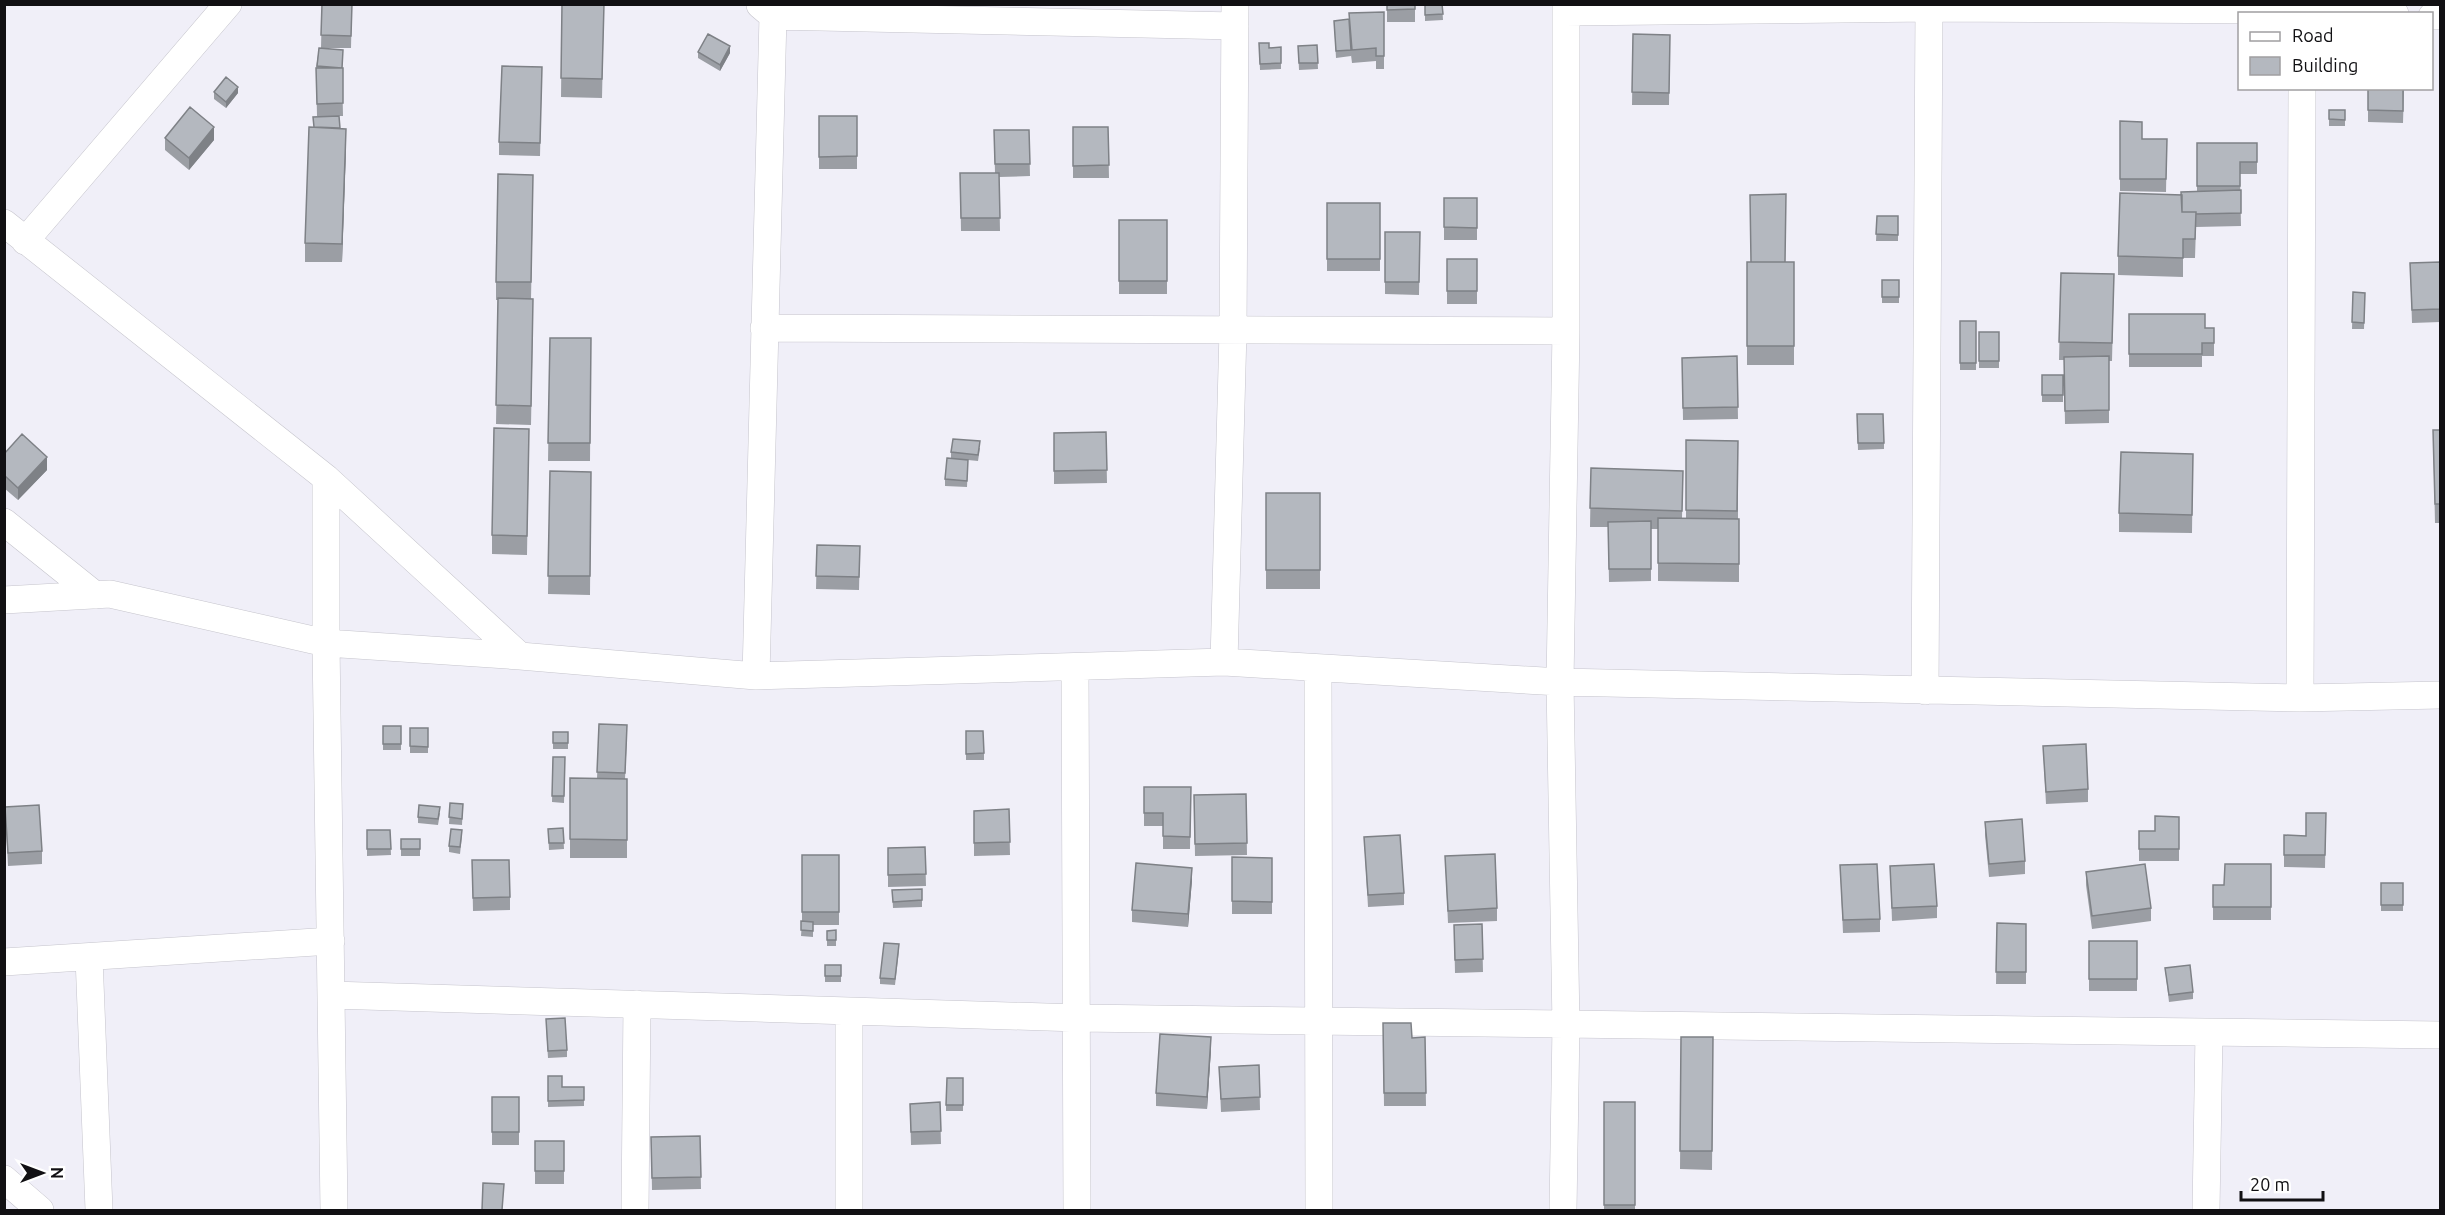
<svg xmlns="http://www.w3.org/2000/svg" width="2445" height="1215" font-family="Ubuntu,sans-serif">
  <rect width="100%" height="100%" fill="#f0eff8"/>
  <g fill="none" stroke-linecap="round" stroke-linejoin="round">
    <!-- minor casing -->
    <g stroke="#c5c4cc" stroke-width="28">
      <path id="minor" d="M 760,5 L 773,16 L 1235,26
        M 1566,12 L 1929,8 L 2267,10 L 2302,8 L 2395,14
        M 2432,16 L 2440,16
        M 4,223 L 326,478 L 520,656 L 756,676 L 1224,662 L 1560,682 L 2300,698 L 2440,695
        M 25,241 L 228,4
        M 764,328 L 1566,331
        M 326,478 L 326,643 L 334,1210
        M 4,522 L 95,595
        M 4,600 L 110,594 L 326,643 L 520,656
        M 1224,662 L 1233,331 L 1235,4
        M 1075,667 L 1077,1210
        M 1318,668 L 1319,1210
        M 756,676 L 773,16
        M 1925,691 L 1929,8
        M 2300,698 L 2302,88
        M 89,957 L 99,1210
        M 4,962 L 331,941
        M 331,995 L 1078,1018 L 2440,1035
        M 849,1011 L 849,1210
        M 4,1179 L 40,1210
        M 635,1210 L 637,1004
        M 1563,1210 L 1566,1025 L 1560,682 L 1566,331 L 1566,4
        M 2206,1210 L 2209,1033"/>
    </g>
    <!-- minor -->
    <use href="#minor" stroke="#fff" stroke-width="27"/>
  </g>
  <!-- wall -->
  <path fill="#9b9ea4" d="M 322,4 L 352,4 L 351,48 L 321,48 Z
    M 562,4 L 604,4 L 602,98 L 561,97 Z
    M 1387,4 L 1415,4 L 1415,22 L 1387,22 Z
    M 1425,4 L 1442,4 L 1443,20 L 1425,21 Z
    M 1384,12 L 1384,69 L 1376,69 L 1376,61 L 1352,63 L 1351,55 L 1351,56 L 1336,58 L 1334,21 L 1349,19 Z
    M 1633,34 L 1670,35 L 1669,105 L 1632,105 Z
    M 1259,43 L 1269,48 L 1281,47 L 1281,69 L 1260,70 Z
    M 1317,45 L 1318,69 L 1299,70 L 1298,46 Z
    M 319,48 L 343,57 L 342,68 L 343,116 L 317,116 L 316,68 Z
    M 698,52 L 730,53 L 720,71 L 698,58 Z
    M 542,67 L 540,156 L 499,155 L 499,142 Z
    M 2368,88 L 2404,88 L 2403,123 L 2368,122 Z
    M 214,92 L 238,93 L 226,108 L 214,99 Z
    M 2329,110 L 2345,110 L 2345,126 L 2329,126 Z
    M 819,116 L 857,116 L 857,169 L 819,169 Z
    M 2120,121 L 2142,139 L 2167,139 L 2166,192 L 2120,191 Z
    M 1073,127 L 1108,127 L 1109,178 L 1073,178 Z
    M 340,128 L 346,147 L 342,262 L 305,262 L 305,243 Z
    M 994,130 L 1029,130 L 1030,176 L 999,177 L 1000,231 L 961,231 L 960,173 L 995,173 Z
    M 165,138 L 214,140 L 189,170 L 165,150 Z
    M 2197,143 L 2257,143 L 2257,174 L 2240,174 L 2241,226 L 2196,227 L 2195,258 L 2183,258 L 2183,277 L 2118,275 L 2118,256 L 2181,195 L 2197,191 Z
    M 533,194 L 531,299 L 533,317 L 531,425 L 496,424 L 498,300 L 496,300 L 496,282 Z
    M 1444,198 L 1477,198 L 1477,240 L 1444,240 Z
    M 1327,203 L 1380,203 L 1380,271 L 1327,271 Z
    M 1877,216 L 1898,216 L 1898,241 L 1876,241 Z
    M 1119,220 L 1167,220 L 1167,294 L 1119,294 Z
    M 1385,232 L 1420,232 L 1419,295 L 1385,294 Z
    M 1447,259 L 1477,259 L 1477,304 L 1447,304 Z
    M 1747,262 L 1794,262 L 1794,365 L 1747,365 Z
    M 2440,262 L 2440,322 L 2412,323 L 2410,263 Z
    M 2061,273 L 2114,274 L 2112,361 L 2109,361 L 2109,423 L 2065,424 L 2064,360 L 2059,360 Z
    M 1882,280 L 1899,280 L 1899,303 L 1882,303 Z
    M 2353,292 L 2365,293 L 2364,329 L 2352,329 Z
    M 2129,314 L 2205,328 L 2214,328 L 2214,356 L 2202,356 L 2202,367 L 2129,367 Z
    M 1960,321 L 1976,321 L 1976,370 L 1960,370 Z
    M 1979,332 L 1999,332 L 1999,368 L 1979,368 Z
    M 550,338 L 591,338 L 590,461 L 548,461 Z
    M 1737,356 L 1738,419 L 1683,420 L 1682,358 Z
    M 2042,375 L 2063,375 L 2063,402 L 2042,402 Z
    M 1857,414 L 1884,443 L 1884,449 L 1858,450 Z
    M 529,429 L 527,555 L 492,554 L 492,535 Z
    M 2433,430 L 2440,430 L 2440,523 L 2435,523 Z
    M 1106,432 L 1107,483 L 1054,484 L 1054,433 Z
    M 1686,440 L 1738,441 L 1738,519 L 1739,519 L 1739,582 L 1658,581 L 1658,529 L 1651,529 L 1651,581 L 1609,582 L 1608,527 L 1590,527 L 1591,468 L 1683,471 L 1682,518 L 1686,518 Z
    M 980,448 L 978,461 L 968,460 L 967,487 L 945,486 L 945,479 L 951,458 L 951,452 Z
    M 4,454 L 47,470 L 18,500 L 4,488 Z
    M 2193,454 L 2192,533 L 2119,532 L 2119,513 Z
    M 550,471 L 591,472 L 590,595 L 548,594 Z
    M 1266,493 L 1320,493 L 1320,589 L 1266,589 Z
    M 817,545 L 860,546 L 859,590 L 816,589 Z
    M 599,724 L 627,737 L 625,779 L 627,779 L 627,858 L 570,858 L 570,778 L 597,779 Z
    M 383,726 L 401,726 L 401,750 L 383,750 Z
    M 410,728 L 428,728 L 428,753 L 410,753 Z
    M 966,731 L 984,753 L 984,760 L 966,760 Z
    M 553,732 L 568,732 L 568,749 L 553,749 Z
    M 2043,746 L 2088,789 L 2088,802 L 2046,804 Z
    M 553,757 L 565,757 L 564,803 L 552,802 Z
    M 1144,787 L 1191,787 L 1190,849 L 1163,849 L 1163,826 L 1144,826 Z
    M 1246,794 L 1247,855 L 1195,856 L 1194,795 Z
    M 450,803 L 463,804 L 462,825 L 449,824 Z
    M 5,807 L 42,851 L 42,864 L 8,866 Z
    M 1009,809 L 1010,855 L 974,856 L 974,811 Z
    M 440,813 L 438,825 L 418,823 L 418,817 Z
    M 2326,813 L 2325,868 L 2284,867 L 2284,835 L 2306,836 Z
    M 2179,817 L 2179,861 L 2139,861 L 2139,831 L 2155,831 Z
    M 1985,822 L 2025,861 L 2025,874 L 1989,877 L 1985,835 Z
    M 563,828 L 564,849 L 549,850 L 548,829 Z
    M 367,830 L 390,830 L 391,855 L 367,856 Z
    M 462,836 L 460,854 L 449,852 L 449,846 Z
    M 1364,837 L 1404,893 L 1404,905 L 1368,907 Z
    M 401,839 L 420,839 L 420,856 L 401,856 Z
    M 925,847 L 926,886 L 888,887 L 888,848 Z
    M 802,855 L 839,855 L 839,925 L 813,925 L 813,937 L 801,936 L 802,921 Z
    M 1445,856 L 1497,908 L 1497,921 L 1448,923 Z
    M 1232,857 L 1272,858 L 1272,914 L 1232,914 Z
    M 472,860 L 510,897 L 510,910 L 473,911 Z
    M 2271,864 L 2271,920 L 2213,920 L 2213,885 L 2224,885 Z
    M 1840,865 L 1880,919 L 1880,932 L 1843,933 Z
    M 1890,866 L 1937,906 L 1937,918 L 1892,921 Z
    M 2086,872 L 2151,908 L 2151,921 L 2092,929 L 2086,885 Z
    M 1192,880 L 1188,927 L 1132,922 L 1132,910 Z
    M 2381,883 L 2403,883 L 2403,911 L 2381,911 Z
    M 922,889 L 922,907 L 893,908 L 892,890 Z
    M 1997,923 L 2026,924 L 2026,984 L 1996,984 Z
    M 1482,924 L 1483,972 L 1455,973 L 1454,925 Z
    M 836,930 L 836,946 L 827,946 L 827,931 Z
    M 2089,941 L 2137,941 L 2137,991 L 2089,991 Z
    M 899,950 L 895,985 L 880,984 L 880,978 Z
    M 825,965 L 841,965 L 841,982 L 825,982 Z
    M 2165,968 L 2193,992 L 2193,999 L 2169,1002 Z
    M 1383,1023 L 1412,1038 L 1425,1037 L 1426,1106 L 1384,1106 Z
    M 546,1025 L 567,1050 L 567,1057 L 548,1058 Z
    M 1681,1037 L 1713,1037 L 1712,1170 L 1680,1169 Z
    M 1211,1049 L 1207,1109 L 1156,1106 L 1156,1093 Z
    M 1259,1065 L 1260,1110 L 1221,1112 L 1219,1067 Z
    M 548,1076 L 562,1087 L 584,1087 L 584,1106 L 548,1107 Z
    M 963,1078 L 963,1111 L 946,1111 L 946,1105 Z
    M 492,1097 L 519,1097 L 519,1145 L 492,1145 Z
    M 940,1102 L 941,1144 L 911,1145 L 910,1104 Z
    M 1604,1102 L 1635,1102 L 1635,1210 L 1604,1210 Z
    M 700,1136 L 701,1189 L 652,1190 L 651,1137 Z
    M 535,1141 L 564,1141 L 564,1184 L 535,1184 Z"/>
  <!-- shaded-wall -->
  <path fill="#7e8186" d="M 730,46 L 730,53 L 720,71 L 720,65 Z
    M 238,87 L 238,93 L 226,108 L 226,102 Z
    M 214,127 L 214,140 L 189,170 L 189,158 Z
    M 346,129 L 346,147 L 342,262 L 342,244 Z
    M 47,457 L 47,470 L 18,500 L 18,488 Z
    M 1192,868 L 1192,880 L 1188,927 L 1188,914 Z
    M 1211,1037 L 1211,1049 L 1207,1109 L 1207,1097 Z"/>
  <!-- building -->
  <path fill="#b4b8bf" stroke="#7e8186" stroke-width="1.5" d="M 322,4 L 352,4 L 351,36 L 321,35 Z
    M 562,4 L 604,4 L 602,79 L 561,78 Z
    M 1387,4 L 1415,4 L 1415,9 L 1387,10 Z
    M 1425,4 L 1442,4 L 1443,14 L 1425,15 Z
    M 1384,12 L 1384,56 L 1376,56 L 1376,48 L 1352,50 L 1349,13 Z
    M 1349,19 L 1351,50 L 1336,51 L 1334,21 Z
    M 708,34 L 730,46 L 720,65 L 698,52 Z
    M 1633,34 L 1670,35 L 1669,93 L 1632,92 Z
    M 1259,43 L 1269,43 L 1269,48 L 1281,47 L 1281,63 L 1260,64 Z
    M 1317,45 L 1318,63 L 1299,63 L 1298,46 Z
    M 319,48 L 343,50 L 342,68 L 317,66 Z
    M 502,66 L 542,67 L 540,143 L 499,142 Z
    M 316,68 L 343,68 L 343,103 L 317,104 Z
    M 226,77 L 238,87 L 226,102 L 214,92 Z
    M 2368,88 L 2403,88 L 2403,111 L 2368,110 Z
    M 190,107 L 214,127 L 189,158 L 165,138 Z
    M 2329,110 L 2345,110 L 2345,120 L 2329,119 Z
    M 339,116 L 340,128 L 314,127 L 313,117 Z
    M 819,116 L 857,116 L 857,156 L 819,157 Z
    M 2120,121 L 2142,122 L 2142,139 L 2167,139 L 2166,179 L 2120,179 Z
    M 309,127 L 346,129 L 342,244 L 305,243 Z
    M 1073,127 L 1108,127 L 1109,165 L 1073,166 Z
    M 994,130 L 1029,130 L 1030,164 L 995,164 Z
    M 2197,143 L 2257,143 L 2257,162 L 2240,162 L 2240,186 L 2197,186 Z
    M 960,173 L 999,173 L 1000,218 L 961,218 Z
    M 498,174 L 533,175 L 531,282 L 496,282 Z
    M 2241,190 L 2241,213 L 2196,214 L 2196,212 L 2182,212 L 2181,192 Z
    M 2120,193 L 2182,195 L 2182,212 L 2196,212 L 2195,239 L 2183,239 L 2183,258 L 2118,256 Z
    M 1786,194 L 1785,262 L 1751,262 L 1750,195 Z
    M 1444,198 L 1477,198 L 1477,228 L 1444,227 Z
    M 1327,203 L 1380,203 L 1380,259 L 1327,259 Z
    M 1877,216 L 1898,216 L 1898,235 L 1876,234 Z
    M 1119,220 L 1167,220 L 1167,281 L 1119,281 Z
    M 1385,232 L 1420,232 L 1419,282 L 1385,282 Z
    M 1447,259 L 1477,259 L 1477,291 L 1447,291 Z
    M 1747,262 L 1794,262 L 1794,346 L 1747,346 Z
    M 2440,262 L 2440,309 L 2412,310 L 2410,263 Z
    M 2061,273 L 2114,274 L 2112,343 L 2059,342 Z
    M 1882,280 L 1899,280 L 1899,297 L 1882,297 Z
    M 2353,292 L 2365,293 L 2364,323 L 2352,322 Z
    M 498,298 L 533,299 L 531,406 L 496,405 Z
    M 2129,314 L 2205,314 L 2205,328 L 2214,328 L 2214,343 L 2202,343 L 2202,354 L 2129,354 Z
    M 1960,321 L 1976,321 L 1976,363 L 1960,363 Z
    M 1979,332 L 1999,332 L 1999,361 L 1979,361 Z
    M 550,338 L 591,338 L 590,443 L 548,443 Z
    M 1737,356 L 1738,407 L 1683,408 L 1682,358 Z
    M 2109,356 L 2109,410 L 2065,411 L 2064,357 Z
    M 2042,375 L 2063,375 L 2063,395 L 2042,395 Z
    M 1857,414 L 1883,414 L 1884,443 L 1858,443 Z
    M 494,428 L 529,429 L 527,536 L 492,535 Z
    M 2433,430 L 2440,430 L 2440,504 L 2435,504 Z
    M 1106,432 L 1107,470 L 1054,471 L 1054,433 Z
    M 22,434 L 47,457 L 18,488 L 4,475 L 4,454 Z
    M 953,439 L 980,441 L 978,455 L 951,452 Z
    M 1686,440 L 1738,441 L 1737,511 L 1686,510 Z
    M 2121,452 L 2193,454 L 2192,515 L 2119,513 Z
    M 947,458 L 968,460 L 967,481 L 945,479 Z
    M 1591,468 L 1683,471 L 1682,511 L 1590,508 Z
    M 550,471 L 591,472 L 590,576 L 548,576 Z
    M 1266,493 L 1320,493 L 1320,570 L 1266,570 Z
    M 1658,518 L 1739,519 L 1739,564 L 1658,563 Z
    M 1651,521 L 1651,569 L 1609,569 L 1608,522 Z
    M 817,545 L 860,546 L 859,577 L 816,576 Z
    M 599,724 L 627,725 L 625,773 L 597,772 Z
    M 383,726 L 401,726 L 401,744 L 383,744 Z
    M 410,728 L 428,728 L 428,747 L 410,746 Z
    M 966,731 L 983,731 L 984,753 L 966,754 Z
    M 553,732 L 568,732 L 568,743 L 553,743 Z
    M 2086,744 L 2088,789 L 2046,792 L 2043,746 Z
    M 553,757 L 565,757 L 564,796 L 552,796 Z
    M 570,778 L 627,779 L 627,840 L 570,839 Z
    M 1144,787 L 1191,787 L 1190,837 L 1163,836 L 1163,813 L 1144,813 Z
    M 1246,794 L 1247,843 L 1195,844 L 1194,795 Z
    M 450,803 L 463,804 L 462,819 L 449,817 Z
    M 39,805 L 42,851 L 8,853 L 5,807 Z
    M 419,805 L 440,807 L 438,819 L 418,817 Z
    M 1009,809 L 1010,842 L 974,843 L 974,811 Z
    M 2306,813 L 2326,813 L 2325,855 L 2284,855 L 2284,835 L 2306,836 Z
    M 2155,816 L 2179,817 L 2179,849 L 2139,849 L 2139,831 L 2155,831 Z
    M 2022,819 L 2025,861 L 1989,864 L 1985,822 Z
    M 563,828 L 564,843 L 549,843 L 548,829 Z
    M 451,829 L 462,830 L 460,847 L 449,846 Z
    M 367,830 L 390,830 L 391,849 L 367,849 Z
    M 1400,835 L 1404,893 L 1368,895 L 1364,837 Z
    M 401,839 L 420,839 L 420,849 L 401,849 Z
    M 925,847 L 926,874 L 888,875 L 888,848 Z
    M 1495,854 L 1497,908 L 1448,911 L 1445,856 Z
    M 802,855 L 839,855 L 839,912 L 802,912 Z
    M 1232,857 L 1272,858 L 1272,902 L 1232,901 Z
    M 472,860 L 509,860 L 510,897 L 473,898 Z
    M 1136,863 L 1192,868 L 1188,914 L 1132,910 Z
    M 1877,864 L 1880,919 L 1843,920 L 1840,865 Z
    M 1934,864 L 1937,906 L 1892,908 L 1890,866 Z
    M 2145,864 L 2151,908 L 2092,916 L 2086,872 Z
    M 2225,864 L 2271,864 L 2271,907 L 2213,907 L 2213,885 L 2224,885 Z
    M 2381,883 L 2403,883 L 2403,905 L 2381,905 Z
    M 922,889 L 922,900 L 893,902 L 892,890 Z
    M 801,921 L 813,922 L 813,931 L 801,930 Z
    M 1997,923 L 2026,924 L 2026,972 L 1996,972 Z
    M 1482,924 L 1483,959 L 1455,960 L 1454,925 Z
    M 836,930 L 836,940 L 827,940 L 827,931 Z
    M 2089,941 L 2137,941 L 2137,979 L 2089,979 Z
    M 884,943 L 899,944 L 895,979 L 880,978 Z
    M 825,965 L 841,965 L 841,976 L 825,976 Z
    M 2190,965 L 2193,992 L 2169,995 L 2165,968 Z
    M 565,1018 L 567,1050 L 548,1051 L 546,1019 Z
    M 1383,1023 L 1411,1023 L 1412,1038 L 1425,1037 L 1426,1093 L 1384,1093 Z
    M 1160,1034 L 1211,1037 L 1207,1097 L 1156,1093 Z
    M 1681,1037 L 1713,1037 L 1712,1151 L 1680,1151 Z
    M 1259,1065 L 1260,1097 L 1221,1099 L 1219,1067 Z
    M 548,1076 L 562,1076 L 562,1087 L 584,1087 L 584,1100 L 548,1101 Z
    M 947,1078 L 963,1078 L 963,1105 L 946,1105 Z
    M 492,1097 L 519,1097 L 519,1132 L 492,1132 Z
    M 940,1102 L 941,1131 L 911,1132 L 910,1104 Z
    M 1604,1102 L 1635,1102 L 1635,1205 L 1604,1205 Z
    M 700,1136 L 701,1177 L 652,1178 L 651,1137 Z
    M 535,1141 L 564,1141 L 564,1171 L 535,1171 Z
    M 483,1183 L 504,1184 L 502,1210 L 482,1210 Z"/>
  <!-- border -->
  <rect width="2445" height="1215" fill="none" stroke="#111013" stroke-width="12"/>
  <!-- legend -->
  <rect x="2238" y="12" width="195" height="78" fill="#ffffff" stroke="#a09fa1" stroke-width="1.5"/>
  <rect x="2250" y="32" width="30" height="9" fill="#ffffff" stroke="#a09fa1" stroke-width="1.5"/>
  <text x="2292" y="42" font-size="18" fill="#111013">Road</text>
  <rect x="2250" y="57" width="30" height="18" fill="#b4b8bf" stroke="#a09fa1" stroke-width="1.5"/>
  <text x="2292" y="72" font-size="18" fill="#111013">Building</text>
  <!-- north arrow -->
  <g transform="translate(42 1173) rotate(90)" stroke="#ffffff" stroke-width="4.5" paint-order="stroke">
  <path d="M0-4.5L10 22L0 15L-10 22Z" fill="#111013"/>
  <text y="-9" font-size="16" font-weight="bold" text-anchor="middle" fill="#111013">N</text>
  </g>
  <!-- scale -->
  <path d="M2241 1191v9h82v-9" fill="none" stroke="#111013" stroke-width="3"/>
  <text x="2250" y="1191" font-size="18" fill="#111013" stroke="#ffffff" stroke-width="4.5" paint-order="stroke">20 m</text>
</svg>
